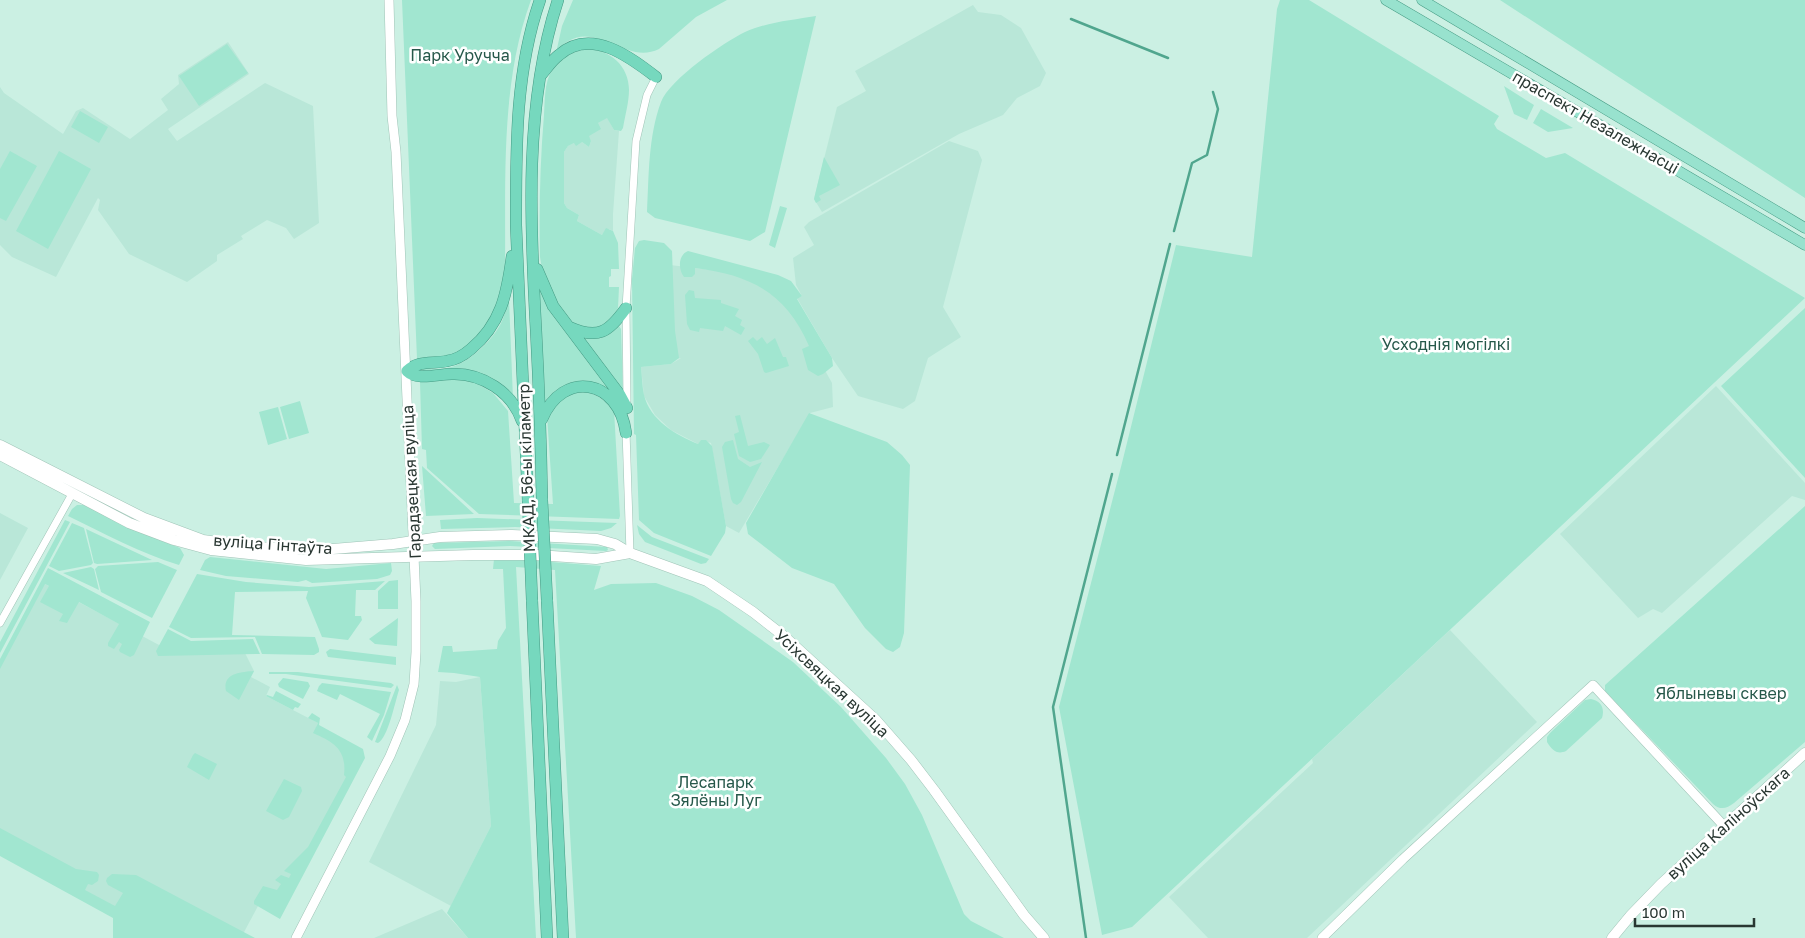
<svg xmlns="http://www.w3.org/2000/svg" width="1805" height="938" font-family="'Golos Text',sans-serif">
  <rect width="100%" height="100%" fill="#cbf0e3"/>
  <!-- built -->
  <path fill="#b9e7d8" d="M 973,5 L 978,12 L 1001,15 L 1021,28 L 1046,73 L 1040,86 L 1017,98 L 1003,115 L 959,134 L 822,212 L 814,199 L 837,107 L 866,91 L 855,71 Z
    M 228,42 L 249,74 L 168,129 L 177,141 L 265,83 L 313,106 L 319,223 L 294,239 L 286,228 L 267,220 L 241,236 L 243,239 L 217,255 L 217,261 L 187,282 L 129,254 L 98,210 L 100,200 L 98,198 L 56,277 L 12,257 L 0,245 L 0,87 L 4,93 L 63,134 L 76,111 L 83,108 L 130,139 L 168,110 L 161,99 L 179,84 L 178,75 Z
    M 607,117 L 614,130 L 619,131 L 613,214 L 613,231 L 609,229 L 602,235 L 577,221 L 579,215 L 567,208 L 564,203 L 564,152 L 568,146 L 574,143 L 582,142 L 589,147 L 591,141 L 588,136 L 598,123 Z
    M 949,141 L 978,151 L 982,160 L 943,307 L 961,337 L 928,358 L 915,401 L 903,409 L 858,396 L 832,358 L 797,298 L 802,296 L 796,285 L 793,258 L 814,245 L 804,227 L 809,222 Z
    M 670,265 L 720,271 L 742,277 L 760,286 L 778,298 L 792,314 L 802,329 L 832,383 L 833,407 L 810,413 L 739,533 L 726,526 L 711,443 L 702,440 L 698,444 L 671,430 L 655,415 L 644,396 L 641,367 L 671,364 L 681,358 L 675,359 Z
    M 1716,386 L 1805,483 L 1805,500 L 1792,496 L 1662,613 L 1653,609 L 1638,618 L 1560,534 Z
    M 0,513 L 28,528 L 0,580 Z
    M 43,583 L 174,653 L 245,653 L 254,671 L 251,677 L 270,687 L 266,696 L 318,723 L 315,730 L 355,750 L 359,761 L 290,888 L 258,906 L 243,934 L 115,914 L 0,833 L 0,663 Z
    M 1450,630 L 1537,722 L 1307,938 L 1208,938 L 1169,897 L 1313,763 L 1312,759 Z
    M 480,677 L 491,826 L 451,906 L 369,862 L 436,725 L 440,681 L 456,682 Z
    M 442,909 L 468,938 L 374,938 Z"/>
  <!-- green -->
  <path fill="#a1e6d0" d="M 402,0 L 531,0 C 500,84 506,180 505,268 C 498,303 496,318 470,343 C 463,350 457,355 448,358 C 439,361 426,359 417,359 Z
    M 573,0 L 727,0 L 696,17 L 659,49 C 626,65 598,22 567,42 C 563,44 559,50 556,53 L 562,26 Z
    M 1280,0 L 1309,0 L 1499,116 L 1494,124 L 1497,129 L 1546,158 L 1565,153 L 1805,298 L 1132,927 L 1102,935 L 1059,707 L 1122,463 L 1176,245 L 1252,257 L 1277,9 Z
    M 1500,0 L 1805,0 L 1805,198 Z
    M 816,16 L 765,232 L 750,241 L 655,218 L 647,212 C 649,176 648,137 661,102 C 670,79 723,43 745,32 C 767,22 793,20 816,16 Z
    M 227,44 L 248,73 L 199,106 L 179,76 Z
    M 586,49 C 610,49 629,66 629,90 C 629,102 625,116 623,128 L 621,131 L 614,130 L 607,118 L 598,123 L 601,129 L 589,136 L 591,141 L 589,147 L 582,142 L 576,146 L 574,143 L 568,146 L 564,152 L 564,203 L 567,208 L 579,215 L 577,221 L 602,235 L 606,228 L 613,231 L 618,243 L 619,269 L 611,269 L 611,276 L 609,277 L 609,287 L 619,287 L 618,308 L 616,313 L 606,324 L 592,329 L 571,323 L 558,309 L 542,269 L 540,257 C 539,210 540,162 544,115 C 545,101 544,83 552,70 C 559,58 573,52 586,49 Z
    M 1504,86 L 1534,105 L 1527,120 L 1514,114 Z
    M 1541,109 L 1573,128 L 1548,132 L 1533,123 Z
    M 80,111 L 108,127 L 99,143 L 71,127 Z
    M 10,151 L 37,166 L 6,221 L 0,218 L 0,169 Z
    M 59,151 L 91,169 L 48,249 L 16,231 Z
    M 824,157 L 840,185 L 819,196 L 821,200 L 816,203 L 814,199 Z
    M 780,206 L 787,208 L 775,248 L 769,245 Z
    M 644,240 L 664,243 L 672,251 L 675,331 L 679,358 L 671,364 L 641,367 C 642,376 642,386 644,395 C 650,420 676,435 698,444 L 701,440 L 706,440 L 712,446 L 726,526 L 725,533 L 711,556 L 654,533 L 639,520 L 636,435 L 634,434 L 632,279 L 635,248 L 639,241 Z
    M 688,251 L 778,275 L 791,281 L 802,296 L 797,299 L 832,358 L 833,366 L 823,374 L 818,376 L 808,370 L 802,349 L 809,346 C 786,293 751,275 695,268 L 695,274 L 692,277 L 684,277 C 678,269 678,255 688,251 Z
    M 539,285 L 613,395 C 605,391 594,383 584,382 C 569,379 552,391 544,403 Z
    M 689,290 L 694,291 L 695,298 L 721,300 L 721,303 L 739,309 L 735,316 L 742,320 L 740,325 L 745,328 L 741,335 L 725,326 L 723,331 L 700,328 L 699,332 L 690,330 L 687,324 L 685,295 Z
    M 509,299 L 513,399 C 505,392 498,384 489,378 C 471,365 443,370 423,371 L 423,369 C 434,368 447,370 457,365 C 473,358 492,340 500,325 C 504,318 506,308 509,299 Z
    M 1805,308 L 1805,478 L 1721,386 Z
    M 619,326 L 621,329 L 623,394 L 582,337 L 604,337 Z
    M 753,337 L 757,341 L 762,337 L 767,344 L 775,338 L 783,357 L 786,357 L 789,366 L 766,373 L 764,372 L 758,354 L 748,341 Z
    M 470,379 L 493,393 L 508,411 L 514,503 L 553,504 L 547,416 C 552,410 557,402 564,397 C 582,385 601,395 614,410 L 620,516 L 619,519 L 479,514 L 427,468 L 426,450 L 422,449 L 420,382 L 422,380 Z
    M 300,401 L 309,433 L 289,439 L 280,407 Z
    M 278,407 L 287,439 L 268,445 L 259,412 Z
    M 809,413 L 887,442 L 902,455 L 910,465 L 904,633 L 900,647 L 893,652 L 886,649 L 865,628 L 834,584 L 792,568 L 748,534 L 746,523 Z
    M 740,415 L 748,446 L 764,442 L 770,445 L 761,459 L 750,462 L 739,456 L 734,434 L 739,432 L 735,416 Z
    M 733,440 L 738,459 L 750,467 L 762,462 L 741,502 L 737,505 L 733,503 L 731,499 L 722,447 L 725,442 Z
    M 422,466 L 474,514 L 426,516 Z
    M 77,505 L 86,505 L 127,527 L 180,548 L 184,555 L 179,565 C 140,553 105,534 68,516 L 72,509 Z
    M 1805,506 L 1805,742 L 1734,803 C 1727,808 1721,811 1713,804 L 1605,691 L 1605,685 Z
    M 477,518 L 617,523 L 611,528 L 601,531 L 515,527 L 441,529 L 440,520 Z
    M 65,520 L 70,522 L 0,653 L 0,642 Z
    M 72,523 L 84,528 L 93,563 L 91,565 L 59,571 L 49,566 Z
    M 637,525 L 652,537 L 709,559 L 706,563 L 701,564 L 645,542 L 639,534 Z
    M 86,529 L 152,560 L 97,564 L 94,563 Z
    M 510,541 L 607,547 L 608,550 L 606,551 L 510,546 L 435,549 L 432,546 L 434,543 Z
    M 210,557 L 326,569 L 391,563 L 392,571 L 390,575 L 377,579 L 312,583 L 306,580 L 298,582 L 226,576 L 200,570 L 205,560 Z
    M 494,559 L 514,559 L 601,566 L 594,590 L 611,584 L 656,583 L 692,596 L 719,610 L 793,662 L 841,707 L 886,758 L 905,784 L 922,815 L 964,914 L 971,921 L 1004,938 L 576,938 L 555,570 L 516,567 L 536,938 L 468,938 L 447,913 L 491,826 L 480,677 L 454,673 L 438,672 L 443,646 L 452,646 L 453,652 L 497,649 L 498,641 L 506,628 L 503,569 L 493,569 Z
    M 158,562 L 177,570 L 152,618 L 101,592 L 95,569 L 98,566 Z
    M 91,567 L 94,569 L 99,590 L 63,573 Z
    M 48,568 L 150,622 L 134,655 L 130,657 L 120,652 L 119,650 L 122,644 L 119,642 L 114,649 L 108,646 L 108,643 L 119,624 L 79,602 L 67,623 L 59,621 L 63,614 L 40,602 L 49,586 L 45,584 L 0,669 L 0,659 Z
    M 197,574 L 246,582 L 309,587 L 385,581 L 375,590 L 356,590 L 355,616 L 361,616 L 362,620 L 348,640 L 322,637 L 306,598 L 308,591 L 235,592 L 232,635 L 315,637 L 319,649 L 319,652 L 314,655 L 262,654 L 255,637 L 191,638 L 169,627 Z
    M 398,580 L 398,609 L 378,609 L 378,591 L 389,581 Z
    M 398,618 L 397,646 L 375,644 L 369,639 Z
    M 168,629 L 191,641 L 253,639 L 260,654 L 158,656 L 156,651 Z
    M 330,649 L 396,657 L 396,665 L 328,657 L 326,652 Z
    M 254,671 L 239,700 L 226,691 C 222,673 241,672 254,671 Z
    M 269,672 L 298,672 L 391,683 L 394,685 L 391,688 L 286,674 L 269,674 Z
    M 283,678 L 308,682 L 310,686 L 303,699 L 279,687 L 278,684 Z
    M 322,683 L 391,692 L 384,715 L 372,741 L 367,737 L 380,714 L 340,694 L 337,700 L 317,691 L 319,686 Z
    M 397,685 L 399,690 C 395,702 388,738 378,743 L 375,742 Z
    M 276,691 L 301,704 L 298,708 L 295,707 L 293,710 L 266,696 L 267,695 L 273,697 Z
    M 1591,699 C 1601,701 1605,708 1602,718 L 1566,751 C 1557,755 1552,750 1547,742 L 1547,737 L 1550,733 L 1585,700 Z
    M 312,713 L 320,718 L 319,725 L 363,749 L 365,758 L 280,919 L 254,904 L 254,901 L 263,886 L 277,890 L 281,884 L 275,880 L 281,875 L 289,878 L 291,874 L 284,871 L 308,847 L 346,777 L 344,775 C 347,749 333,742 313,733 L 318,723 L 308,718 Z
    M 195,753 L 217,764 L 209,780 L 187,767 L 193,755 Z
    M 284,779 L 301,787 L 302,791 L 289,817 L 283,820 L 266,811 Z
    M 0,828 L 76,869 L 97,872 L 99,875 L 98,881 L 92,885 L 88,884 L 85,890 L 115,906 L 123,893 L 108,885 L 106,881 L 107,878 L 112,874 L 136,875 L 255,938 L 113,938 L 113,918 L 0,856 Z"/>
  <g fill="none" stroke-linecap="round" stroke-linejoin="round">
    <!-- stream -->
    <path stroke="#50a68e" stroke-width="2.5" d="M 1071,19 L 1168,58
      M 1174,231 L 1192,163 L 1207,155 L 1218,109 L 1213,92
      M 1117,455 L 1170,244
      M 1086,938 L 1053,707 L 1112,474"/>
    <!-- minor casing -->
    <g stroke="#a0c4b7" stroke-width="8">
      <path id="minor" d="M 627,403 L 626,308 L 636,141 L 647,95 L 656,77
        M 626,431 L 630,553
        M 0,623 L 72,494"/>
    </g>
    <!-- tertiary casing -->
    <g stroke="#a0c4b7" stroke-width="10">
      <path id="tertiary" d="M 296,938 L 390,756 L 405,720 L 414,684 L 416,652 L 416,601 L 396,152 L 392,116 L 389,0
        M 1322,938 L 1403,859 L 1593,685 L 1724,826"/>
    </g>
    <!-- secondary casing -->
    <g stroke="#a0c4b7" stroke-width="11">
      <path id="secondary" d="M 0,445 L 144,518 L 203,540 L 254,547 L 321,550 L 393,544 L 440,537 L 512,535 L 597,539 L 615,544 L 630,553 L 707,581 L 753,612 L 785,637 L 876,720 L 911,760 L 934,790 L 1024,915 L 1044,938
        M 0,455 L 129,523 L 174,540 L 211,550 L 306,560 L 473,555 L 537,555 L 596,559 L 630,553
        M 1612,938 L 1631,915 L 1661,884 L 1805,753"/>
    </g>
    <!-- primary casing -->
    <g stroke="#449a83" stroke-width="11">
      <path id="primary" d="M 1386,0 L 1805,245
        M 1422,0 L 1805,228"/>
    </g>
    <!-- trunk casing -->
    <g stroke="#449a83" stroke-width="12">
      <path id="trunk" d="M 541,75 C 547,68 552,60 559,55 C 591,27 630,57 656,77
        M 512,256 C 507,294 501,324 471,349 C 464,355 456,360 447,361 C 433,364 418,360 407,371 C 417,381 438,374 452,374 C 482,373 512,392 522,421
        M 537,269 L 553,306 L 620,395 L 627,408
        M 569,327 C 598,340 609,332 626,308
        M 542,419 C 563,369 619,379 626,433
        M 542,500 C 541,443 539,387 536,330 C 530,223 524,103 558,0
        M 528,501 L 516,225 C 516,149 515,72 540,0
        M 532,600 L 547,938
        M 547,600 L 563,938"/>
    </g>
    <!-- minor -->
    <use href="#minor" stroke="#fff" stroke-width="7"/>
    <!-- tertiary -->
    <use href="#tertiary" stroke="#fff" stroke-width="9"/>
    <!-- secondary -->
    <use href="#secondary" stroke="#fff" stroke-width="10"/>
    <!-- primary -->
    <use href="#primary" stroke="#98e2ce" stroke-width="10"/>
    <!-- trunk -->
    <use href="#trunk" stroke="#76d8be" stroke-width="11"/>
    <!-- trunk-bridge casing -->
    <g stroke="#449a83" stroke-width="12" stroke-linecap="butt">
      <path id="trunk-bridge" d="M 542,500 L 547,600
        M 528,501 L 532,600"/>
    </g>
    <!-- trunk-bridge -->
    <use href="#trunk-bridge" stroke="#76d8be" stroke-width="11"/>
  </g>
  <g text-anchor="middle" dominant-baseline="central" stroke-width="5" stroke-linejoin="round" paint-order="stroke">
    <!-- park labels -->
    <g font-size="16" fill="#26584a" stroke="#fff">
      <text x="460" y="55">Парк Уручча</text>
      <text x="1446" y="344">Усходнія могілкі</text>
      <text x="1721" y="693">Яблыневы сквер</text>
      <text x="716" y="782">Лесапарк<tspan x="716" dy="18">Зялёны Луг</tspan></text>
    </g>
    <!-- street labels -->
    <g font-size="16" fill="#293732" stroke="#fff">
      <text transform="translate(1596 122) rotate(30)">праспект Незалежнасці</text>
      <text transform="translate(526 468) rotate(-92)">МКАД, 56-ы кіламетр</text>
      <text transform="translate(411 482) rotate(-93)">Гарадзецкая вуліца</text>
      <text transform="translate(273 544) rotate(4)">вуліца Гінтаўта</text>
      <text transform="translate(832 683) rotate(43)">Усіхсвяцкая вуліца</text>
      <text transform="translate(1728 823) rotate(-42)">вуліца Каліноўскага</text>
    </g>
  </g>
  <!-- scale -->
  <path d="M1635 918v8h119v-8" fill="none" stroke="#293732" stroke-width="2.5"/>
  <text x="1642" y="918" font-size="15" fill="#293732" stroke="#ffffff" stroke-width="4" paint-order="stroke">100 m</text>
</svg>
